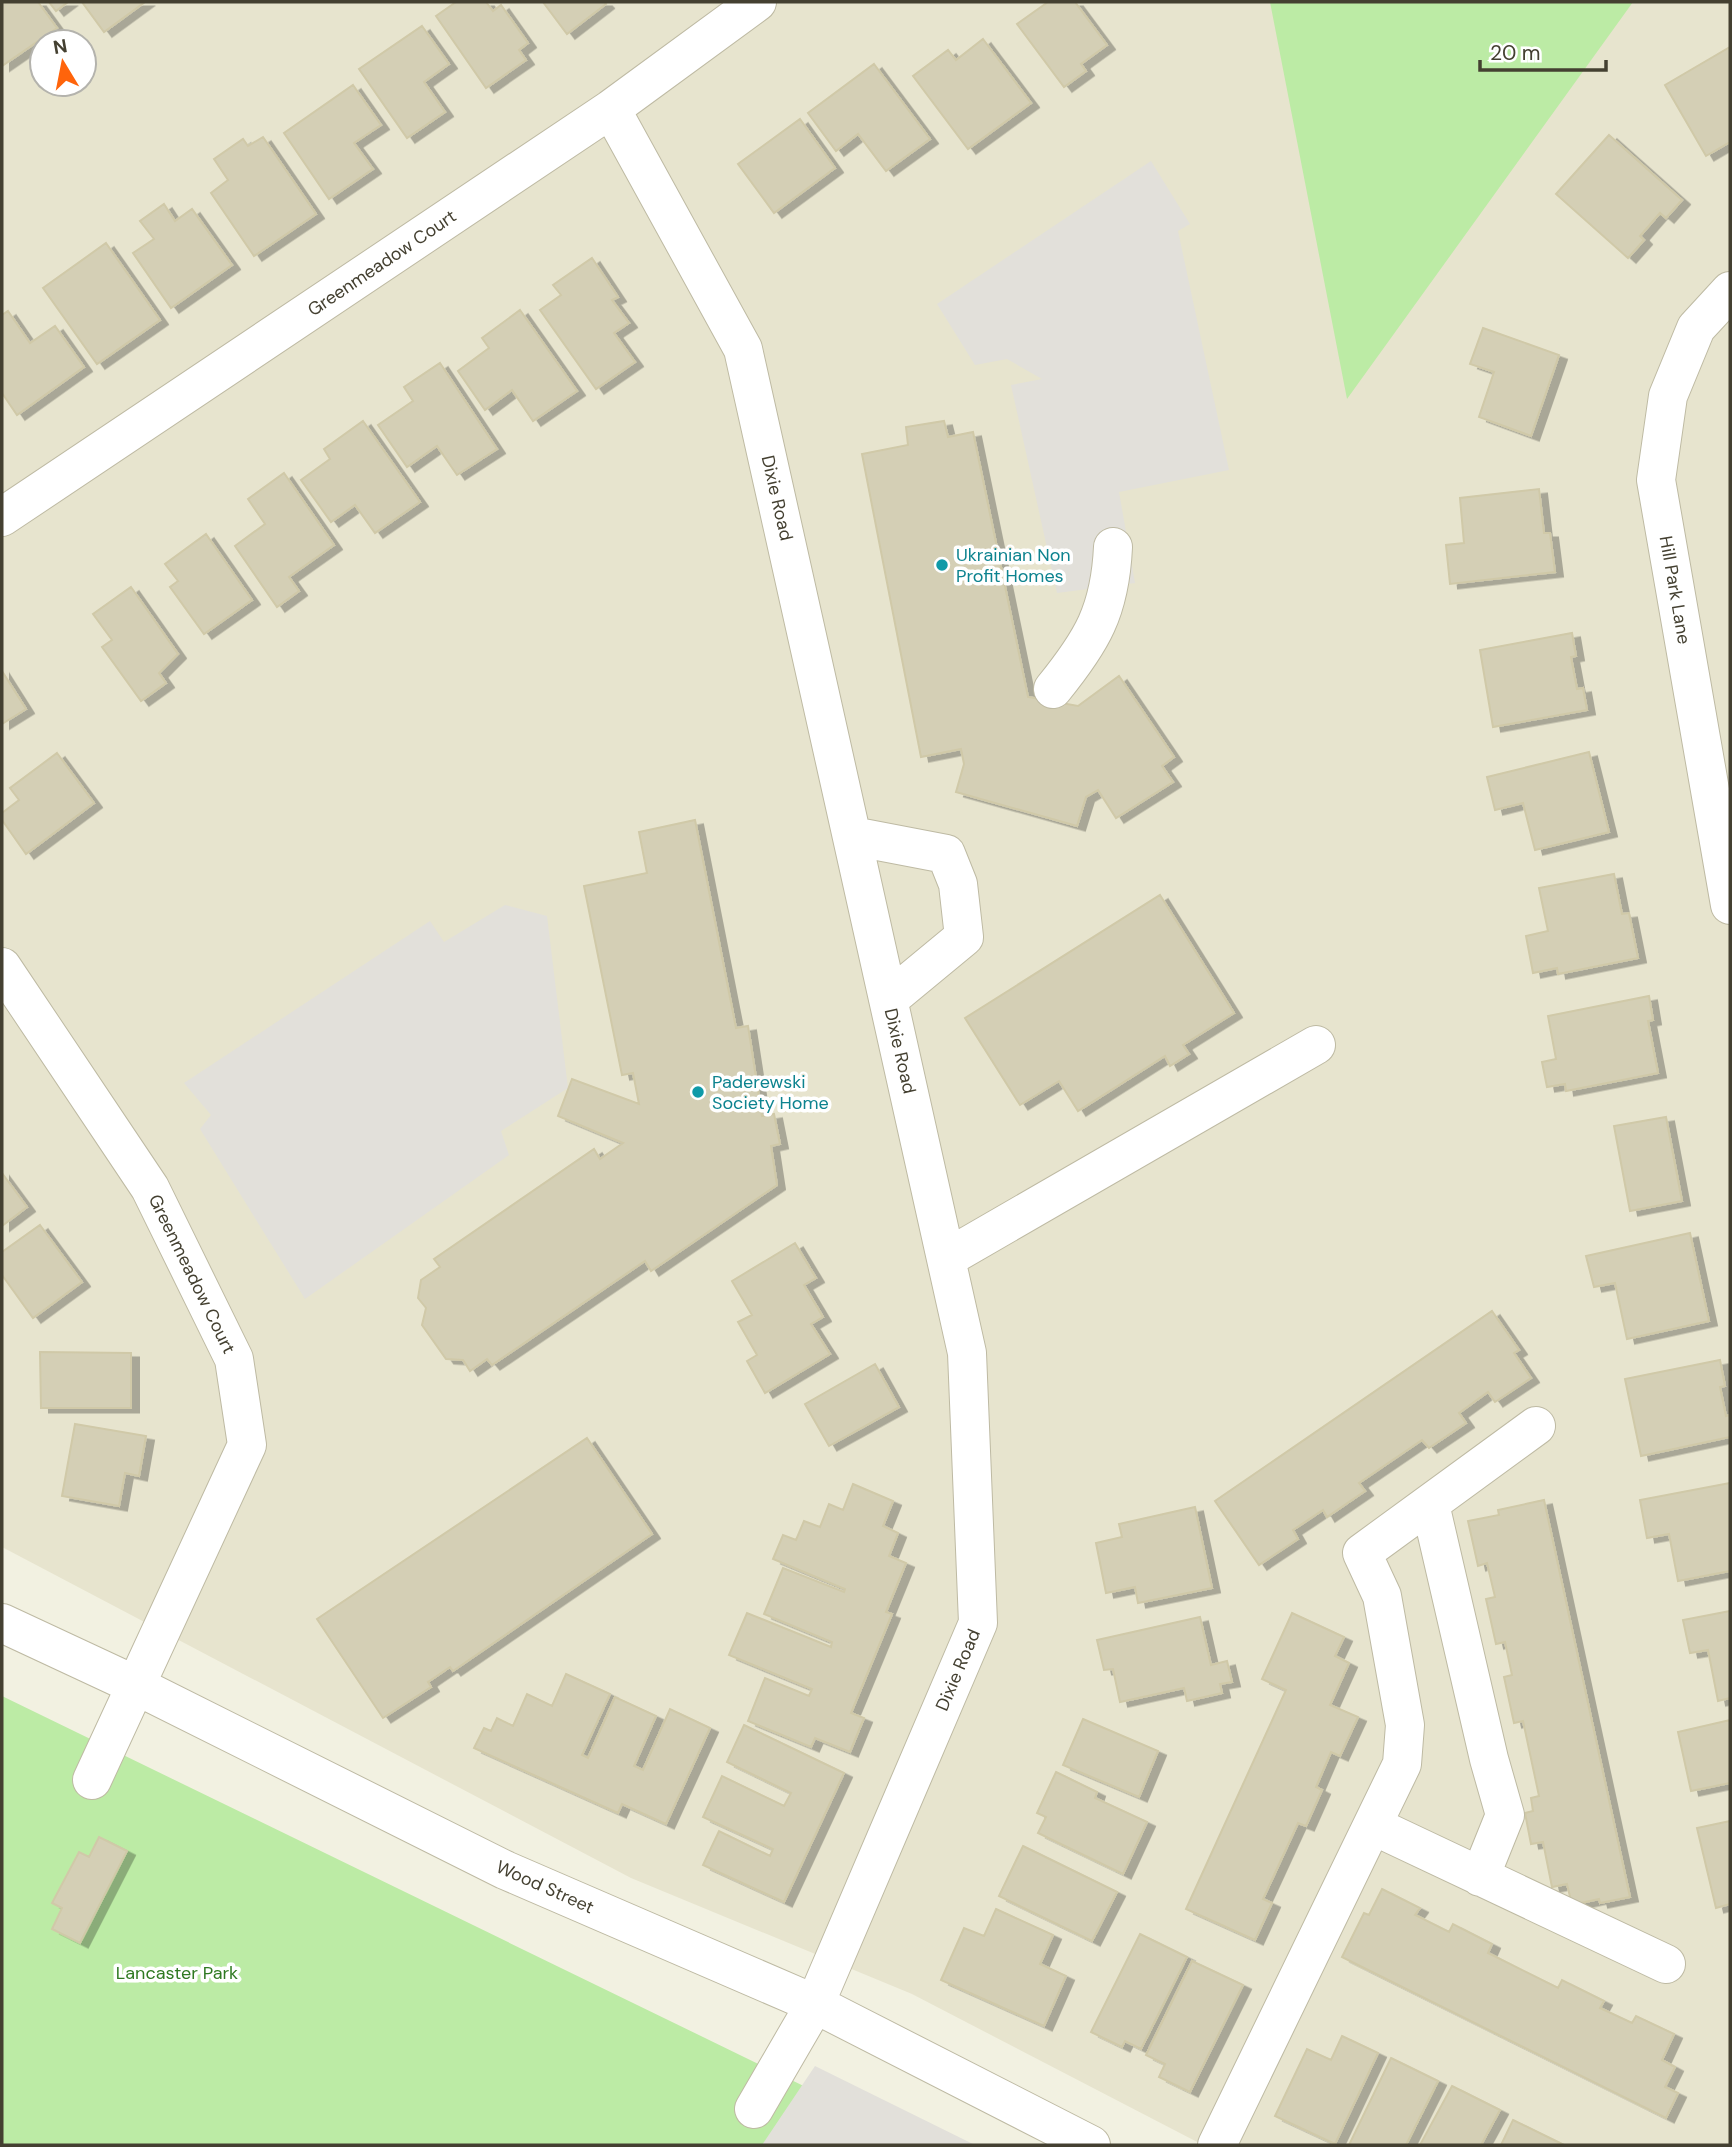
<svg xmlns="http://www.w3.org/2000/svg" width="1732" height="2147" font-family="'DM Sans',sans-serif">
  <defs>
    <filter id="shadow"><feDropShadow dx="8" dy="4.5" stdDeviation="0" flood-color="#0004"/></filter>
  </defs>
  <rect width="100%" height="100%" fill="#f2f1e1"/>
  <!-- residential -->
  <path fill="#e7e4ce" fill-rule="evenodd" d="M 2,2 L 1730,2 L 1730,2145 L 1203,2145 L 912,1994 L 631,1878 L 2,1547 ZM 42,42 L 84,42 L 84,84 L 42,84 Z"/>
  <!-- green -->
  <path fill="#bceba5" d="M 1270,2 L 1633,2 L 1347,399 Z
    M 2,1696 L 925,2145 L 2,2145 Z"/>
  <!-- parking -->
  <path fill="#e2e0da" d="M 1151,161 L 1190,224 L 1178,231 L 1229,470 L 1119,492 L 1135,583 L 1057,593 L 1011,385 L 1042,379 L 1007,359 L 975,365 L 937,304 Z
    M 505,905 L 547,916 L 568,1088 L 501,1131 L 509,1155 L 305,1299 L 200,1129 L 211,1115 L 184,1083 L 430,921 L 444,942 Z
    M 815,2066 L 975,2145 L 762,2145 Z"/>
  <!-- building -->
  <path fill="#d4cfb5" stroke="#d0c9a8" stroke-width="2" filter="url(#shadow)" d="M 2,2 L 38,2 L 57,28 L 2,66 Z
    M 49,2 L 68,2 L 56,11 Z
    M 82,2 L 145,2 L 104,32 Z
    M 456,2 L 486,2 L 493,11 L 501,5 L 528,43 L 519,50 L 526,60 L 486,88 L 436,16 Z
    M 543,2 L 604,2 L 606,4 L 567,34 Z
    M 1048,2 L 1075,2 L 1107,45 L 1081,64 L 1086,71 L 1064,87 L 1017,24 Z
    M 422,26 L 449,64 L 424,82 L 445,112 L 407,138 L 359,69 Z
    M 983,39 L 1031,103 L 968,149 L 913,76 L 948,50 L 956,60 Z
    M 1730,47 L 1730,142 L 1706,156 L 1665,85 Z
    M 874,64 L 930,139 L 886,171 L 858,134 L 836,151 L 808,113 Z
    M 353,85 L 381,125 L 354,143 L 373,169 L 329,199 L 284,133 Z
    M 800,119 L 835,168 L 774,213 L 738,164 Z
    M 1609,135 L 1682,200 L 1666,218 L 1660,213 L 1640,236 L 1644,240 L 1628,258 L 1556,194 Z
    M 263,137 L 316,214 L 254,256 L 211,193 L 228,180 L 214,159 L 243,139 L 248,146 Z
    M 164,204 L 175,221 L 192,209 L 232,265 L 171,308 L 133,253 L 154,239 L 140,221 Z
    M 106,243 L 160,320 L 97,364 L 43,288 Z
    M 592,258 L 618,297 L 612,300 L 629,323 L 614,333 L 635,362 L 596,389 L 540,310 L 561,295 L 553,285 Z
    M 520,310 L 577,391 L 533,421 L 512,390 L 485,410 L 458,371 L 489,348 L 482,338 Z
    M 8,311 L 30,343 L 55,326 L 84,367 L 17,415 L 2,393 L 2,315 Z
    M 1483,328 L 1559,355 L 1531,436 L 1479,417 L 1494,372 L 1470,364 Z
    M 440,363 L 497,449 L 457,475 L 437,446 L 407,467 L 378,425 L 413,401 L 404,387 Z
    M 363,421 L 420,502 L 375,533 L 355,505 L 331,522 L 301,480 L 330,459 L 324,449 Z
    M 944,421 L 948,437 L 973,432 L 1028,697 L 1078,706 L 1119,676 L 1174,757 L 1162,766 L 1173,782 L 1116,818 L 1098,790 L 1086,797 L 1077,826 L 956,792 L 964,764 L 961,749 L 921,757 L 862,454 L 908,445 L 906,427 Z
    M 284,473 L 334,545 L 289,577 L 299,591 L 277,607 L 235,546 L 265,524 L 248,499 Z
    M 1539,489 L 1544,533 L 1550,533 L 1555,572 L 1450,584 L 1446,545 L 1464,543 L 1460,498 Z
    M 206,534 L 252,600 L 204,634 L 170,587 L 178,581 L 165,564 Z
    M 131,587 L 178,654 L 159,673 L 166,683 L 141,701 L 102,647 L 112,640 L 93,614 Z
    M 1572,633 L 1576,656 L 1571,657 L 1577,689 L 1583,688 L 1587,710 L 1493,727 L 1480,650 Z
    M 2,671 L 26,709 L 2,724 Z
    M 1589,752 L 1609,832 L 1535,850 L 1523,803 L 1495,810 L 1487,777 Z
    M 57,753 L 94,803 L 26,854 L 2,820 L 2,813 L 19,800 L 10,788 Z
    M 695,820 L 736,1028 L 748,1026 L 762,1116 L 774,1114 L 780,1144 L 771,1146 L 777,1185 L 651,1271 L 645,1261 L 492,1365 L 487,1359 L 470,1371 L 463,1360 L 446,1359 L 422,1325 L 426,1308 L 418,1298 L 421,1280 L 440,1267 L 434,1259 L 594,1149 L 600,1159 L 623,1143 L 558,1116 L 572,1079 L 639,1104 L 633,1073 L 622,1075 L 584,886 L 647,873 L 639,832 Z
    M 1614,874 L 1622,914 L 1629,913 L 1638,958 L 1558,974 L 1557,968 L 1533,973 L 1526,936 L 1548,931 L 1539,888 Z
    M 1160,895 L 1234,1013 L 1183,1045 L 1189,1054 L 1170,1066 L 1165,1056 L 1078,1111 L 1059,1081 L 1020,1105 L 965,1018 Z
    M 1649,996 L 1653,1020 L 1648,1021 L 1658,1073 L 1566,1091 L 1565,1084 L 1547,1087 L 1542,1062 L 1556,1059 L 1548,1016 Z
    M 1666,1117 L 1682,1201 L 1630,1211 L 1614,1126 Z
    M 2,1173 L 27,1207 L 2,1226 Z
    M 40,1225 L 82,1282 L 33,1318 L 2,1275 L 2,1252 Z
    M 1690,1233 L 1709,1321 L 1627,1339 L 1615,1283 L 1594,1287 L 1586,1256 Z
    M 795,1243 L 816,1278 L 804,1285 L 823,1317 L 811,1324 L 830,1354 L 765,1393 L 747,1361 L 757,1355 L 738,1322 L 752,1315 L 732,1281 Z
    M 1492,1311 L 1519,1350 L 1514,1353 L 1531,1378 L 1495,1402 L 1488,1392 L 1459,1413 L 1466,1423 L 1429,1448 L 1422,1440 L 1359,1483 L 1365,1491 L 1327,1517 L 1323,1510 L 1293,1530 L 1298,1539 L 1259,1565 L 1215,1501 Z
    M 40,1352 L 131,1353 L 131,1408 L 41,1408 Z
    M 1720,1360 L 1725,1386 L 1720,1387 L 1726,1416 L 1730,1415 L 1730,1437 L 1641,1456 L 1625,1379 Z
    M 875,1364 L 899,1407 L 829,1446 L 805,1404 Z
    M 75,1424 L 146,1436 L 139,1476 L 125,1473 L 119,1506 L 62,1496 Z
    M 587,1438 L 652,1534 L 453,1671 L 450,1667 L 428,1682 L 431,1687 L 383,1718 L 317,1619 Z
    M 1730,1483 L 1730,1571 L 1678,1581 L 1669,1534 L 1647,1538 L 1640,1500 Z
    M 853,1484 L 893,1501 L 883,1526 L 898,1533 L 889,1556 L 906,1563 L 886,1612 L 892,1614 L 851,1713 L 864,1718 L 850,1752 L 815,1738 L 811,1747 L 748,1721 L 765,1678 L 809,1696 L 812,1689 L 729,1655 L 747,1613 L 831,1647 L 832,1642 L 764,1614 L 783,1568 L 844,1592 L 845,1589 L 773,1559 L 783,1535 L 796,1540 L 804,1521 L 820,1527 L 829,1504 L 843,1510 Z
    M 1544,1500 L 1630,1897 L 1600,1903 L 1599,1899 L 1572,1905 L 1567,1884 L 1552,1887 L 1543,1842 L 1531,1844 L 1525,1813 L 1533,1811 L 1531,1798 L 1539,1796 L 1523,1721 L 1514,1723 L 1504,1677 L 1512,1675 L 1505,1642 L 1496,1644 L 1486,1599 L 1495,1597 L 1487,1563 L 1478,1566 L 1468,1521 L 1499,1515 L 1498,1510 Z
    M 1195,1507 L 1212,1588 L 1138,1603 L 1135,1587 L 1106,1593 L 1096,1543 L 1122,1537 L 1119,1524 Z
    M 1730,1611 L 1730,1698 L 1718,1701 L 1708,1650 L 1690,1653 L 1683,1620 Z
    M 1292,1613 L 1344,1637 L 1335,1656 L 1349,1663 L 1330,1705 L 1358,1717 L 1340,1756 L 1331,1752 L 1316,1787 L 1322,1790 L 1306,1826 L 1298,1823 L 1263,1899 L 1272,1903 L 1255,1940 L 1186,1909 L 1286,1690 L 1262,1679 Z
    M 1200,1617 L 1211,1665 L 1227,1661 L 1232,1682 L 1220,1684 L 1222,1693 L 1187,1701 L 1184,1688 L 1120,1702 L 1113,1669 L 1104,1670 L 1097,1640 Z
    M 566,1674 L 610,1694 L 582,1755 L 588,1758 L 615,1697 L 656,1716 L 634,1766 L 643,1770 L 670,1709 L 710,1728 L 666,1824 L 622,1804 L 618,1813 L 474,1748 L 484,1728 L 491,1731 L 497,1718 L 513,1726 L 527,1694 L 552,1706 Z
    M 1083,1719 L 1158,1751 L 1139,1797 L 1063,1765 Z
    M 1730,1720 L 1730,1783 L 1691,1791 L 1678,1732 Z
    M 744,1725 L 844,1773 L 784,1902 L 703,1865 L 719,1831 L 770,1856 L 773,1849 L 703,1817 L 722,1776 L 784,1806 L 791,1793 L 727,1762 Z
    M 1056,1772 L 1097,1792 L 1095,1798 L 1147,1822 L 1123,1874 L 1038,1833 L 1046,1817 L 1037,1813 Z
    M 1730,1821 L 1730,1904 L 1716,1908 L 1697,1828 Z
    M 99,1837 L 127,1851 L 80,1943 L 52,1929 L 62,1908 L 52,1903 L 79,1852 L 89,1857 Z
    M 1023,1846 L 1117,1892 L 1092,1941 L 999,1896 Z
    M 1382,1889 L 1420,1908 L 1415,1915 L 1449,1932 L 1453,1924 L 1492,1944 L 1488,1953 L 1558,1988 L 1562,1980 L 1604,2001 L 1600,2008 L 1632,2023 L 1636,2016 L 1674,2034 L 1662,2060 L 1675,2067 L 1665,2087 L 1678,2093 L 1666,2118 L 1342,1957 L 1364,1913 L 1369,1915 Z
    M 996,1909 L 1053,1935 L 1040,1964 L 1066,1976 L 1044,2026 L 941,1980 L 964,1928 L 984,1936 Z
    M 1140,1934 L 1187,1957 L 1141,2049 L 1125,2041 L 1122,2047 L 1091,2032 Z
    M 1192,1961 L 1243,1985 L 1190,2092 L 1159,2077 L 1165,2064 L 1146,2055 Z
    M 1342,2036 L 1378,2053 L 1335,2144 L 1275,2116 L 1307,2049 L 1331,2060 Z
    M 1391,2058 L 1438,2081 L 1406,2145 L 1349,2145 Z
    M 1452,2086 L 1500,2110 L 1481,2145 L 1420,2145 Z
    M 1513,2120 L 1564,2145 L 1501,2145 Z"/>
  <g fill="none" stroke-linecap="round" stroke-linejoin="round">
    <!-- minor casing -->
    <g stroke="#bebaa3" stroke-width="40">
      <path id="minor" d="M 611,109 L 743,349 L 967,1353 L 978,1623 L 815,2004 L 754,2109
        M 1730,291 L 1696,328 L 1668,396 L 1656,480 L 1730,905
        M 2,517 L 611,109 L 757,2
        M 1053,689 C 1092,641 1110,611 1113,547
        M 852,836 L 946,854 L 958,884 L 964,937 L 889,999
        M 2,967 L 150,1188 L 234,1359 L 247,1445 L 92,1780
        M 947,1258 L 1316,1045
        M 1430,1504 L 1489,1759 L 1505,1815 L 1480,1877
        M 2,1623 L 135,1685 L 505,1870 L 815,2004 L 1091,2145
        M 1374,1826 L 1666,1964
        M 1217,2145 L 1402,1764 L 1405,1725 L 1382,1596 L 1362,1553 L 1536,1426"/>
    </g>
    <!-- minor -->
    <use href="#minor" stroke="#fff" stroke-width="38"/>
  </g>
  <!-- markers -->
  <g fill="#0f9aa8" stroke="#fff" stroke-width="2.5">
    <circle cx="942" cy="565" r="7"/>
    <circle cx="698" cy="1092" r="7"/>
  </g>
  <g text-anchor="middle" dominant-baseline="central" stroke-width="7" stroke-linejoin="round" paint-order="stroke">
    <!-- street labels -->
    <g font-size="18" fill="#444031" stroke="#fff">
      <text transform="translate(382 263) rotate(-34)">Greenmeadow Court</text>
      <text transform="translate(777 498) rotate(77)">Dixie Road</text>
      <text transform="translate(1675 590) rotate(80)">Hill Park Lane</text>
      <text transform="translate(900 1051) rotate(77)">Dixie Road</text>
      <text transform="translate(192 1274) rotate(64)">Greenmeadow Court</text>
      <text transform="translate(958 1670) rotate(-67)">Dixie Road</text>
      <text transform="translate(545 1887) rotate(24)">Wood Street</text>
    </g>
    <!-- culture labels -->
    <g font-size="18" fill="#0d838f" stroke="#fff" text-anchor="start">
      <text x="956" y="555">Ukrainian Non<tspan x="956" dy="21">Profit Homes</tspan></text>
      <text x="712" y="1082">Paderewski<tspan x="712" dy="21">Society Home</tspan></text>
    </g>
    <!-- park labels -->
    <g font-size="18" fill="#2f7921" stroke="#fff">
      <text x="177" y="1973">Lancaster Park</text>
    </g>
  </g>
  <!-- border -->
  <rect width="1732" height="2147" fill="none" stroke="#444031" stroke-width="7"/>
  <!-- north arrow -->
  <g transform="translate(63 63) rotate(350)"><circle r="33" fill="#ffffff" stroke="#b4b3ad" stroke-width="2"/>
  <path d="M0-5L12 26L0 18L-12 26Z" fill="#ff640b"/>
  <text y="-10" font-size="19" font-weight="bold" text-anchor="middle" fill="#444031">N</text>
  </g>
  <!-- scale -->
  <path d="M1480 60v10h126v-10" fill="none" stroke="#444031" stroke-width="3.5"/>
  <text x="1490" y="60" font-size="21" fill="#444031" stroke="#ffffff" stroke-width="5" paint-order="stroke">20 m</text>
</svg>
